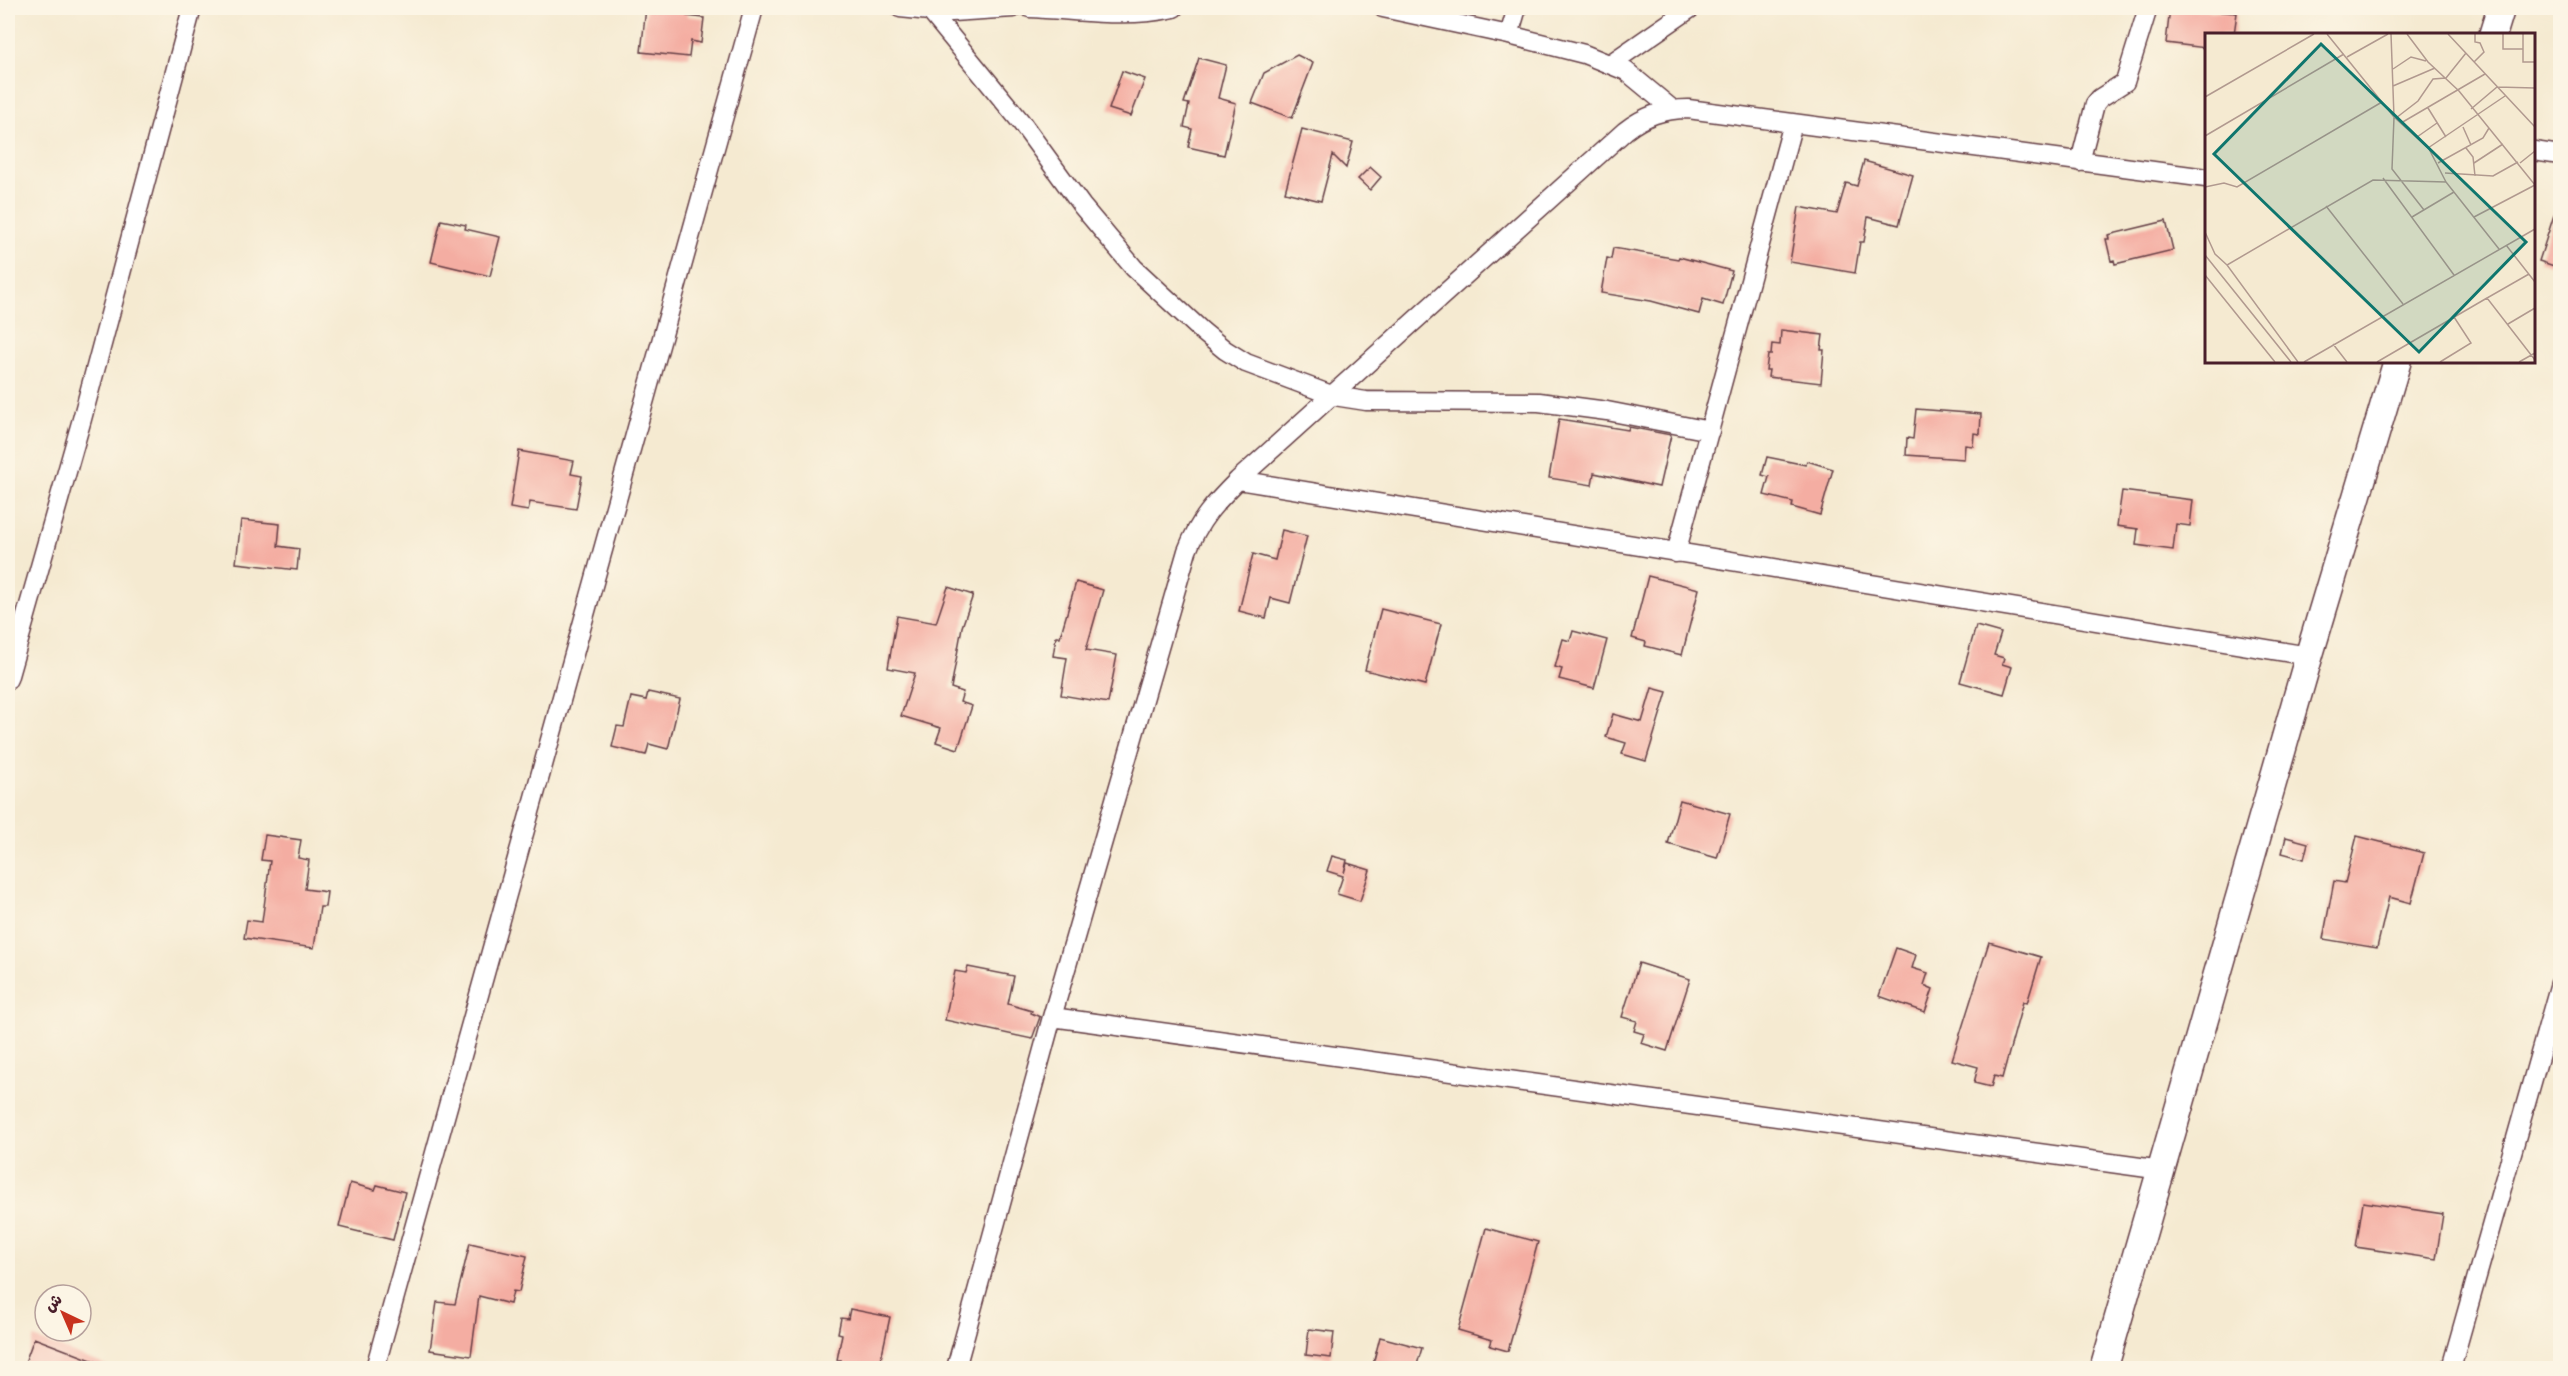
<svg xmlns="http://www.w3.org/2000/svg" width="2568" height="1376" font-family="'Shantell Sans','Playpen Sans Arabic',sans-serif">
  <rect width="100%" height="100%" fill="#fcf5e5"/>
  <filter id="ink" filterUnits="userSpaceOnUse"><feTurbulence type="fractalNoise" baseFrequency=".0167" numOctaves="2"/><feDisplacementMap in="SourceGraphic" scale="12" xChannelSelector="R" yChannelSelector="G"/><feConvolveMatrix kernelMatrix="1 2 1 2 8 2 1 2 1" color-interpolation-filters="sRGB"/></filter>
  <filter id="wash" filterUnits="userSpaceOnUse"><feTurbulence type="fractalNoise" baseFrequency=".008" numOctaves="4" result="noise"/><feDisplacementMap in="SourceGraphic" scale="24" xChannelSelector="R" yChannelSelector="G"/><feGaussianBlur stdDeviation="1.35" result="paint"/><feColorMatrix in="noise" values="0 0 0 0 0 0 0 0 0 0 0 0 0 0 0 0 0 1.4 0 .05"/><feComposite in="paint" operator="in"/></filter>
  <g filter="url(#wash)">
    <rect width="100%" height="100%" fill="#f5ead1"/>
    <g id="blocks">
      <!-- building -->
      <path fill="#f4ada2" d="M 646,8 L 687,12 L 687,16 L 704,18 L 701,43 L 691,41 L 689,57 L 641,52 Z
        M 2170,8 L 2237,13 L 2234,34 L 2206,34 L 2206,48 L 2166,43 Z
        M 1297,55 L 1313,63 L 1292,118 L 1252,103 L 1264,73 Z
        M 1199,58 L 1226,65 L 1218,98 L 1236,103 L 1224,155 L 1188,147 L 1192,129 L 1184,127 L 1189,104 L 1184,103 Z
        M 1122,71 L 1145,79 L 1131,116 L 1109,109 Z
        M 1302,129 L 1353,142 L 1346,168 L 1333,155 L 1321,201 L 1285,192 Z
        M 1864,161 L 1913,175 L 1899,225 L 1868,217 L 1864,242 L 1860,242 L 1855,273 L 1790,262 L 1799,207 L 1837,214 L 1846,183 L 1857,186 Z
        M 1370,167 L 1381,177 L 1370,190 L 1358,179 Z
        M 2557,206 L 2560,206 L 2560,268 L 2539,261 Z
        M 441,220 L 466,225 L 465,229 L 500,237 L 490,276 L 431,262 Z
        M 2166,221 L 2173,250 L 2115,264 L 2114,260 L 2111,261 L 2106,239 L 2109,239 L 2108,235 Z
        M 1613,248 L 1678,259 L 1679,257 L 1732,271 L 1723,305 L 1703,299 L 1699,314 L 1651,301 L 1601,293 L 1607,258 L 1611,259 Z
        M 1781,330 L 1823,335 L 1821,350 L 1824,350 L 1821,383 L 1768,377 L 1769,370 L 1766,370 L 1768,355 L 1771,355 L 1772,344 L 1780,345 Z
        M 1916,409 L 1981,414 L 1980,434 L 1974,433 L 1973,446 L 1965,445 L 1964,459 L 1906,455 L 1907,438 L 1913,439 Z
        M 1559,419 L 1628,430 L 1629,427 L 1671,435 L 1659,487 L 1594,473 L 1592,485 L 1549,478 Z
        M 519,451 L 574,461 L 571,474 L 582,476 L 576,509 L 530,502 L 528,511 L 510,508 Z
        M 1767,457 L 1806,465 L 1807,461 L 1833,469 L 1820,515 L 1792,507 L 1793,502 L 1764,495 L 1769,477 L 1762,475 Z
        M 2122,491 L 2193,500 L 2190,526 L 2176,524 L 2173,550 L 2136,545 L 2138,529 L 2117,526 Z
        M 241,520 L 280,524 L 278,546 L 299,549 L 297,570 L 236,563 Z
        M 1282,530 L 1307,536 L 1290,603 L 1271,598 L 1266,618 L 1239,611 L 1253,554 L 1275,560 Z
        M 1648,576 L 1699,589 L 1682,655 L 1645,646 L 1646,642 L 1632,638 Z
        M 1076,582 L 1103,590 L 1086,650 L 1117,655 L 1108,703 L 1061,695 L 1067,658 L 1053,656 L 1056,637 L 1060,637 Z
        M 948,587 L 973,595 L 962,627 L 951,688 L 963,692 L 960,702 L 972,706 L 958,749 L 936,742 L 941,728 L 901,716 L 915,673 L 888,668 L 897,616 L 936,623 Z
        M 1381,609 L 1441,624 L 1425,685 L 1365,670 Z
        M 1976,626 L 2001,633 L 1994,655 L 2004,658 L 2002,664 L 2012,667 L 2004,694 L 1960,682 Z
        M 1573,631 L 1607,640 L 1594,688 L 1559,679 L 1562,669 L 1555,667 L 1563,639 L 1570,641 Z
        M 1652,688 L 1667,692 L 1646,761 L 1622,754 L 1626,743 L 1606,737 L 1613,714 L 1642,722 Z
        M 648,692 L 680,699 L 668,749 L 649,744 L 646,755 L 612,747 L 617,726 L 624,727 L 631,697 L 646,700 Z
        M 1680,800 L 1730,814 L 1717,858 L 1668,844 Z
        M 265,835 L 301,840 L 298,858 L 309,860 L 305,889 L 327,892 L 325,907 L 320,907 L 314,948 L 244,938 L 247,920 L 262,922 L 270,861 L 261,860 Z
        M 2357,836 L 2424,853 L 2411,903 L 2389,897 L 2377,948 L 2323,939 L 2334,881 L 2345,883 Z
        M 2286,837 L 2308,843 L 2304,859 L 2282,853 Z
        M 1332,856 L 1347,860 L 1344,873 L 1347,863 L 1370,870 L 1360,901 L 1337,894 L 1343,876 L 1327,871 Z
        M 1989,942 L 2041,957 L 2027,1003 L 2023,1002 L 2002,1078 L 1994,1076 L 1991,1087 L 1974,1083 L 1978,1067 L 1952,1060 Z
        M 1896,948 L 1916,955 L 1912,968 L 1928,973 L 1924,985 L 1933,989 L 1925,1012 L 1879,996 Z
        M 1639,963 L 1690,979 L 1667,1051 L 1641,1043 L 1644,1034 L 1634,1031 L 1637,1021 L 1622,1017 Z
        M 968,967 L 1014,976 L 1008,1004 L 1032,1011 L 1031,1013 L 1040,1017 L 1032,1039 L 945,1020 L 955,971 L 966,973 Z
        M 350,1183 L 375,1190 L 377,1185 L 405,1192 L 393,1240 L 339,1227 Z
        M 2363,1202 L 2443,1214 L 2436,1259 L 2356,1247 Z
        M 1486,1228 L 1538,1242 L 1508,1351 L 1490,1346 L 1492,1340 L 1458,1330 Z
        M 470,1243 L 527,1256 L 519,1292 L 513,1291 L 510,1304 L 479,1296 L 471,1356 L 430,1350 L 437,1302 L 455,1304 Z
        M 850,1309 L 890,1317 L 879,1368 L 840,1364 L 841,1360 L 837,1360 L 842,1334 L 838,1333 L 841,1318 L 848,1319 Z
        M 1309,1329 L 1334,1332 L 1331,1358 L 1306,1355 Z
        M 1380,1337 L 1422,1348 L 1416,1368 L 1372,1368 Z
        M 34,1338 L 110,1367 L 110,1368 L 23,1368 Z"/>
    </g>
  </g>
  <g filter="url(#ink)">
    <use href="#blocks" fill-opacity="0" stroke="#643d44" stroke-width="1.5"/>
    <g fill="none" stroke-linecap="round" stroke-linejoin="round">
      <!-- street casing -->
      <g stroke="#643d44" stroke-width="21">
        <path id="street" d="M 900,8 L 930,11 L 926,8
          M 1029,8 C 1078,10 1125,19 1174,8
          M 1383,8 L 1509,35 L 1584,54 L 1626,71 L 1672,109
          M 930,11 L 1021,122 L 1082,206 L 1134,268 L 1203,332 L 1225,350 L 1246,363 L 1334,396 L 1366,401 L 1539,402 L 1607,411 L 1710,431
          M 930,11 L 952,12 L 1013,8
          M 1509,35 L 1517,8
          M 1610,64 L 1691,8
          M 2534,151 L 2560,155
          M 2080,162 L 2095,104 L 2100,98 L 2125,82 L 2148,8
          M 1238,480 L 2309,656
          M 1676,553 L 1793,123
          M 8,679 L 82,419 L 192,8
          M 1052,1017 L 2162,1170
          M 375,1368 L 754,8
          M 956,1368 L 1052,1017 L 1187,551 C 1199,520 1215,503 1238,480 L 1625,131 C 1644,116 1663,109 1688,109 L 2206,178
          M 2451,1368 L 2560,983"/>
      </g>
      <!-- secondary casing -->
      <g stroke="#643d44" stroke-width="30">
        <path id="secondary" d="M 2493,34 L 2501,8
          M 2104,1368 L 2309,656 L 2397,362"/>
      </g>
      <!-- street -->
      <use href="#street" stroke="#fff" stroke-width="18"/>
      <!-- secondary -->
      <use href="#secondary" stroke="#fff" stroke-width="27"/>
    </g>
  </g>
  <!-- overview -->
  <g transform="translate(2205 33)">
    <rect width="330" height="330" fill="#f5ead1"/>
    <path fill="none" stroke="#b1998f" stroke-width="1.5" d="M 122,1 L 189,84 L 186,1M 202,1 L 223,29 L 254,58 L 330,152M 243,1 L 330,94M 298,1 L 298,16 L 318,16 L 318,1M 318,16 L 318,29 L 330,29M 142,24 L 183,1M 269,29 L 279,19 L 275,10 L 270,9 L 270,1M 188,36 L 206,24 L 221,28M 188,53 L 230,35M 0,64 L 109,1M 223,75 L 241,104M 266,76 L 292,54 L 330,55M 189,84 L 187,136 L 219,177M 189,84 L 224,116 L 241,149M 191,85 L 213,68 L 228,46 L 241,45 L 261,20M 196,90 L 280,41M 258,94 L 266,112M 0,103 L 139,21M 212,104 L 232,90M 223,115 L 300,63M 261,115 L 268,124 L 270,143M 233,130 L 278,105 L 284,95M 269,130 L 298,111M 315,130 L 330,118M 240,140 L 288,143 L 313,129M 178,145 L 249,242M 0,154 L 19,150 L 32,154 L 177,69M 121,173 L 198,271M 207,184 L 249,159M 269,184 L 330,152M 0,199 L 10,221 L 22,232M 301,212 L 330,249M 0,222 L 86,329M 324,241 L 282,265 L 330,327M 0,242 L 70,329M 303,291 L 330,275M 128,311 L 142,329M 93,329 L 22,232 L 168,147 L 241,149 L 294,216M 99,329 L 330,196M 172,329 L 282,265M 235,329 L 266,310 L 249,284M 314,329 L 330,320"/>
    <path fill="#0f766e" fill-opacity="0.15" stroke="#0f766e" stroke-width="3" d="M 116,11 L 321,209 L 214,319 L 9,121 Z"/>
    <rect width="330" height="330" fill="none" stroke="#4a1f2b" stroke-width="3"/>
  </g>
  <!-- margin -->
  <rect width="2568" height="1376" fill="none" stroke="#fcf5e5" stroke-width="30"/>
  <!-- north arrow -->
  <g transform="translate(63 1313) rotate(316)"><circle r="28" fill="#fcf5e5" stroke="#b59f9b" stroke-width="1.5"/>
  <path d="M0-4.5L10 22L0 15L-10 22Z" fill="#c8321e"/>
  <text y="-9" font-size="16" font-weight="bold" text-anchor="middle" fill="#4a1f2b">ش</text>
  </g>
</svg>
